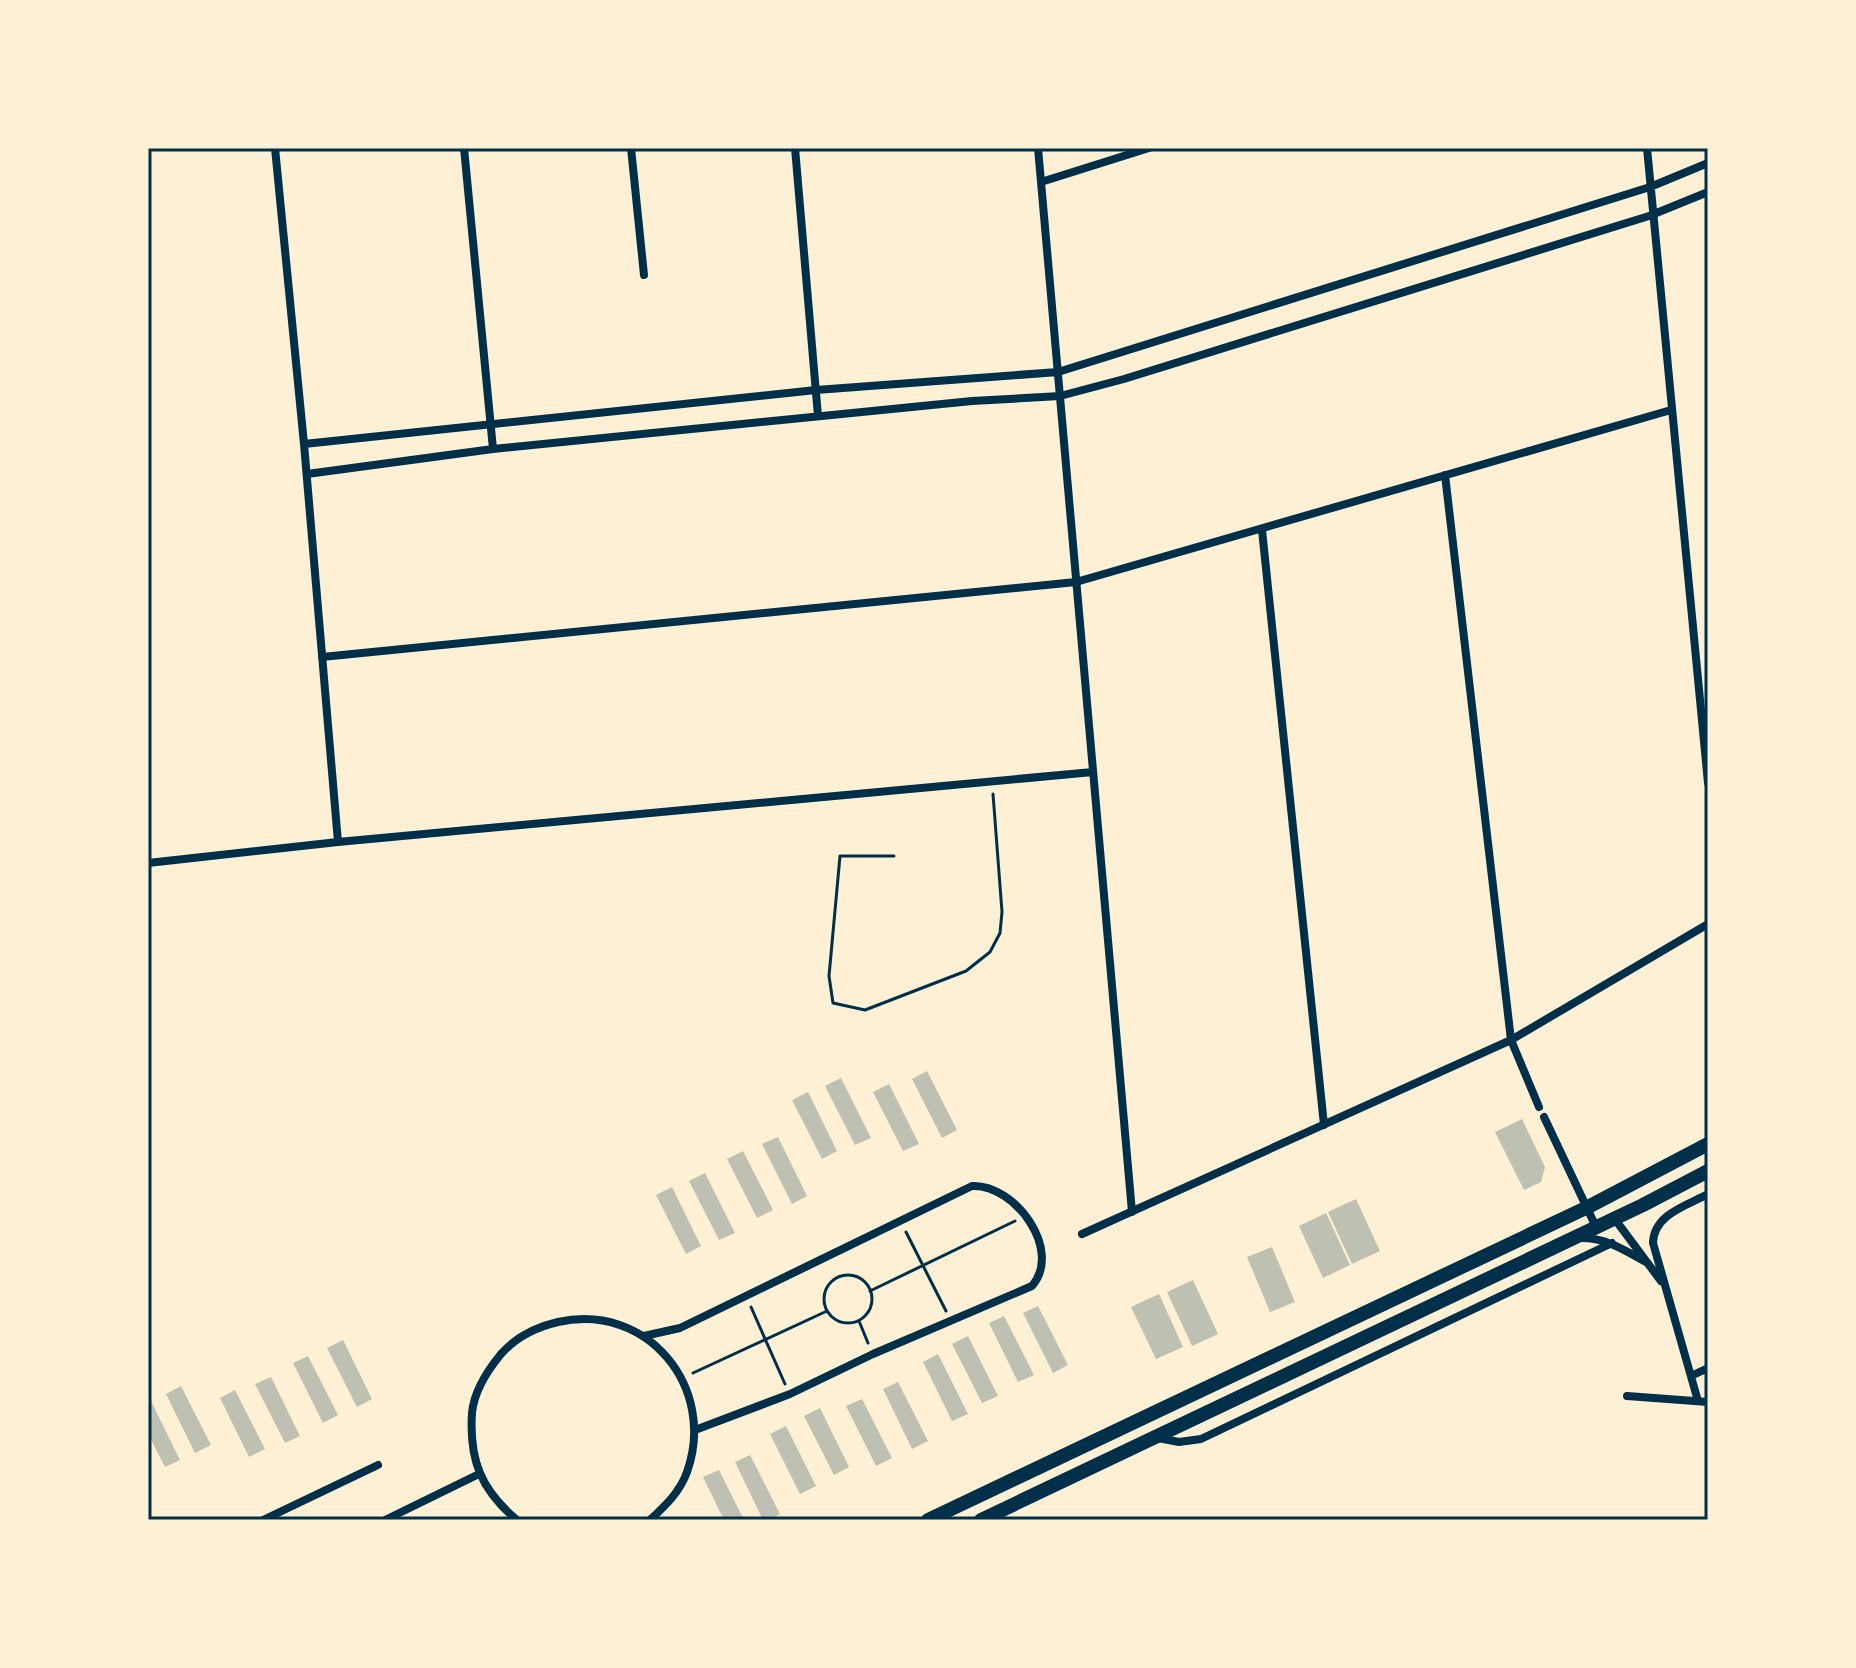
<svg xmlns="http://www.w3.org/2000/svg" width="1856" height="1668" font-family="Helvetica,sans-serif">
  <rect width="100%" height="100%" fill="#fdf0d5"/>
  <!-- building -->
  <path fill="#bec0b2" d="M 927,1071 L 957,1130 L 942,1138 L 912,1079 Z
    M 841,1078 L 871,1138 L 855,1145 L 825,1086 Z
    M 889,1084 L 919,1144 L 903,1151 L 873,1092 Z
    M 808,1092 L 837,1151 L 822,1159 L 792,1100 Z
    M 1522,1119 L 1545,1167 L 1541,1182 L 1524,1190 L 1495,1132 Z
    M 778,1137 L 807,1196 L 792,1204 L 762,1144 Z
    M 743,1151 L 773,1210 L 757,1218 L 727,1159 Z
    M 705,1173 L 735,1233 L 719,1240 L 689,1181 Z
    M 672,1187 L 701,1246 L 686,1254 L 656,1195 Z
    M 1356,1199 L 1380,1251 L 1352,1264 L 1328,1212 Z
    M 1326,1213 L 1350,1265 L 1323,1278 L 1299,1226 Z
    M 1272,1247 L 1295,1302 L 1270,1312 L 1247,1257 Z
    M 1193,1280 L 1218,1334 L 1192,1346 L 1167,1292 Z
    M 1159,1294 L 1183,1347 L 1156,1359 L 1131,1307 Z
    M 1038,1306 L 1068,1365 L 1053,1373 L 1023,1313 Z
    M 1004,1316 L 1034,1375 L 1018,1382 L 989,1323 Z
    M 968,1336 L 998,1396 L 982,1403 L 952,1344 Z
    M 343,1340 L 372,1399 L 357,1407 L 327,1348 Z
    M 938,1354 L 968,1414 L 952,1421 L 923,1362 Z
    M 308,1356 L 338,1415 L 323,1423 L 293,1363 Z
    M 271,1377 L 300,1436 L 285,1443 L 255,1384 Z
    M 898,1382 L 928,1441 L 912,1449 L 883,1389 Z
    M 181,1386 L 211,1445 L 195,1453 L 166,1394 Z
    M 235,1390 L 265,1449 L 249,1457 L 220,1398 Z
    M 862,1399 L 892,1458 L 876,1466 L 846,1406 Z
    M 151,1401 L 180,1460 L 165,1467 L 148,1434 L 148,1402 Z
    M 820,1408 L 849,1467 L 834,1475 L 804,1416 Z
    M 786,1426 L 816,1486 L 800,1494 L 770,1434 Z
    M 750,1455 L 780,1514 L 768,1520 L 763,1520 L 735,1462 Z
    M 719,1470 L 744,1520 L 724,1520 L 703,1477 Z"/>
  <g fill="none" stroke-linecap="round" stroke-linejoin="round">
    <!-- path -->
    <path stroke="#003049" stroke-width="3" d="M 894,856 L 840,856 L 829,976 L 833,1003 L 865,1010 L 966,971 L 990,952 L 1000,933 L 1002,912 L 993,794
      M 906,1232 L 946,1311
      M824 1299a24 24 0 1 1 48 0a24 24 0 1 1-48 0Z
      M 870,1291 L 1015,1221
      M 751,1307 L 785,1384
      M 859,1321 L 868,1343
      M 693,1373 L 827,1311"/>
    <!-- minor -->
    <path stroke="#003049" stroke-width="8" d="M 275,148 L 304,444 L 338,842
      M 464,148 L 493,449
      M 631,148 L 644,275
      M 795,148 L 818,416
      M 1038,148 L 1132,1212
      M 1647,148 L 1708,783
      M 1041,182 L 1149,148
      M 304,444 L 816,390 L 1058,372 L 1650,187 L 1708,163
      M 307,474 L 493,449 L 972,401 L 1060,396 L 1124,379 L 1649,216 L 1708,192
      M 1445,475 L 1511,1040 L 1539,1107
      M 1262,530 L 1324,1125
      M 322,657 L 1076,582 L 1671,410
      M 148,863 L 338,842 L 1093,772
      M 1544,1117 L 1596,1227
      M 1614,1218 L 1661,1281
      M 1082,1234 L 1511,1040 L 1708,924
      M 1581,1238 C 1607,1238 1624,1250 1646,1262
      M 644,1336 L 680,1328 L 972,1186 C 1015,1184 1063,1250 1032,1286 L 873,1354 L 790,1394 L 695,1430
      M 1691,1376 L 1708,1368
      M 1627,1396 L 1708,1402
      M 1698,1401 L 1653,1243 C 1654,1214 1686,1206 1708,1194
      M 1158,1438 L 1179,1442 L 1201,1439 L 1612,1243
      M 263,1520 L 378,1465
      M 385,1520 L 479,1474
      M 517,1520 C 481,1490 469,1460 472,1413 C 474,1391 487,1371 501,1354 C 516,1337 536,1327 558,1322 C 648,1302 717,1388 687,1472 C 680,1492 665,1506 650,1520"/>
    <!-- tertiary -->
    <path stroke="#003049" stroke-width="14" d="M 928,1520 L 1588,1207 L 1708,1144
      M 981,1520 L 1643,1205 L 1708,1171"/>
  </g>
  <!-- border -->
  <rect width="1856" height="1668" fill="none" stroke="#fdf0d5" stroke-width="300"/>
  <rect x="150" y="150" width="1556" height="1368" fill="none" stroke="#003049" stroke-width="3"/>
</svg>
